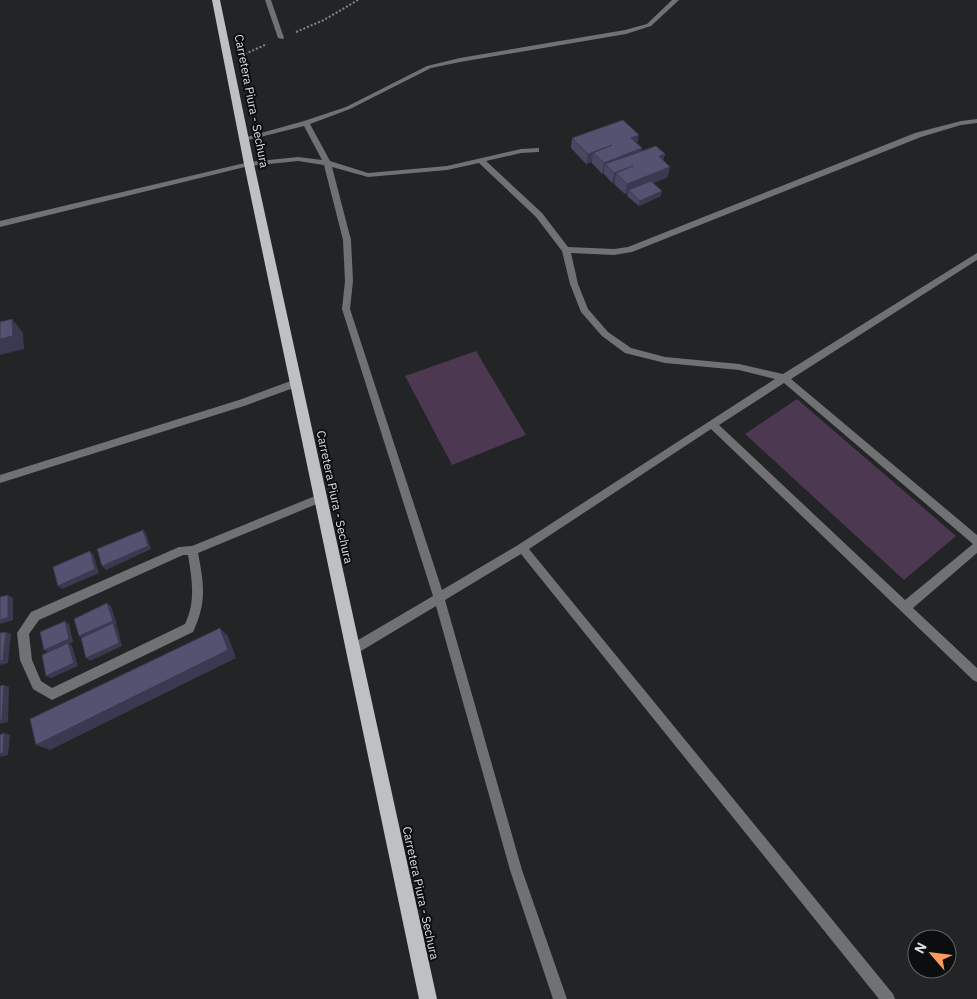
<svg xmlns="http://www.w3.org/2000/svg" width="977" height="999" font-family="'IBM Plex Sans',sans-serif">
  <rect width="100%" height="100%" fill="#222426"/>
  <!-- green -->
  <path fill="#4c3951" d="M 476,351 L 526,435 L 452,465 L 405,376 Z
    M 797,399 L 956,536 L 904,580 L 745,434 Z"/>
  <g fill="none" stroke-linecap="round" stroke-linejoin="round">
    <!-- path -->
    <path stroke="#858688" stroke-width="2" stroke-dasharray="2 2" stroke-linecap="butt" d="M 296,32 L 324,20 L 358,0
      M 245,54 L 267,44"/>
    <!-- service -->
    <path fill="#707172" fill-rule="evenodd" d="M 320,494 L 324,495 L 325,498 L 324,501 L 198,553 C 204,584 207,602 193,632 L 52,700 L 33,689 L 20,660 L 17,633 L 31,612 L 179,547 L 192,546 ZM 183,555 L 188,555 C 192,580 196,601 185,624 L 52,688 L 41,681 L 32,660 L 29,634 L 39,620 Z"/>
    <!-- minor -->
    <path fill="#707172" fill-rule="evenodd" d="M 265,0 L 271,0 L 284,38 L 283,39 L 278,38 Z
      M 672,0 L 679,0 L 651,26 L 626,34 L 460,62 L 431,68 L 350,109 L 310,124 L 330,161 L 368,173 L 447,166 L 521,149 L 539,148 L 539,152 L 521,153 L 486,161 L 542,213 L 568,247 L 614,249 L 628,247 L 915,133 L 961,121 L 977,119 L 977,123 L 961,125 L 921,137 L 632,252 L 614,255 L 571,253 L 578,284 L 588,309 L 608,332 L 631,348 L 665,357 L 739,364 L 783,374 L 977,253 L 977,260 L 791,379 L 977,535 L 977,553 L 913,608 L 977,668 L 977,682 L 973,680 L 711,429 L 529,549 L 893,994 L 895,999 L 879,999 L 521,554 L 445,600 L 522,870 L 567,999 L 553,999 L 510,870 L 436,606 L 356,654 L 352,655 L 348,654 L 346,650 L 348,646 L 433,596 L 342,309 L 345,281 L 343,240 L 324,165 L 298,161 L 249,166 L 0,227 L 0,221 L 249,162 L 298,157 L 322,160 L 304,126 L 244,141 L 240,139 L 304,121 L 346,107 L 427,66 L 460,58 L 625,30 L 647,24 ZM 479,163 L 536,217 L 562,251 L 570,284 L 581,312 L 602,336 L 625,353 L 665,363 L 739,370 L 775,379 L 518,545 L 442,590 L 350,309 L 353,281 L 351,240 L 332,167 L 368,177 L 447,170 ZM 784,383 L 973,544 L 905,600 L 719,425 Z
      M 296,379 L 299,380 L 301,383 L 299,386 L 244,406 L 0,483 L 0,475 L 242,399 Z"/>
    <!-- primary -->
    <path fill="#bec1c2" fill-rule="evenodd" d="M 212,0 L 220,0 L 254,164 L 437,999 L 419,999 L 244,164 Z"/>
  </g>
  <!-- wall -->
  <path fill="#484661" d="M 572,138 L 637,144 L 642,148 L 641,151 L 665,154 L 663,160 L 668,177 L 653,183 L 661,196 L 639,206 L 627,196 L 628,193 L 625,194 L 614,184 L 615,182 L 612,183 L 604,174 L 604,173 L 602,174 L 592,163 L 592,162 L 586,164 L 571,148 Z"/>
  <!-- shaded-wall -->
  <path fill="#3b394f" d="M 639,135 L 637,145 L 631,138 Z
    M 612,145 L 593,153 L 592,162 L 586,164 L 588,154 Z
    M 642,148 L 640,158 L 605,164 L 604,173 L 602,174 L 604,163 Z
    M 665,154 L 662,165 L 659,156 Z
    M 633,166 L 616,173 L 615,182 L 612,183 L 614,173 Z
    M 670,167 L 668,177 L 630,192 L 628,190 L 628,193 L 625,194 L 627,184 Z
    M 662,191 L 661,196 L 639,206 L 640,201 Z
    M 12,319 L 23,333 L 24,349 L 0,355 L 0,339 Z
    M 143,530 L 146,533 L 151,549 L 106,570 L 102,566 Z
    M 90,551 L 93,554 L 99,573 L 62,589 L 58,586 Z
    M 8,595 L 13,598 L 13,620 L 0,624 L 0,620 Z
    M 107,603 L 111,606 L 117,624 L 115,625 L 117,626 L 122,646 L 90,661 L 86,658 L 83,639 L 79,636 Z
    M 65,621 L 69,624 L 73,642 L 69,644 L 72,646 L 78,666 L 51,678 L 46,676 L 49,653 L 44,650 Z
    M 220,628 L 228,636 L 236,658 L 50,750 L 36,745 Z
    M 6,632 L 11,634 L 8,663 L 0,665 L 0,661 Z
    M 4,685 L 9,687 L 8,722 L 0,724 Z
    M 4,733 L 10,735 L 8,755 L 0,757 Z"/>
  <!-- building -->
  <path fill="#545171" stroke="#3b394f" d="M 623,120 L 639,135 L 631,138 L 642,148 L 604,163 L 593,153 L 612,145 L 588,154 L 572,138 Z
    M 656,146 L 665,154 L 659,156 L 670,167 L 627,184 L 616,173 L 633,166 L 614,173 L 605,164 Z
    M 651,181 L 662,191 L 640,201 L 628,190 Z
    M 12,319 L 13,336 L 0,339 L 0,322 Z
    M 143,530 L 148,546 L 102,566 L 97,549 Z
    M 90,551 L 95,569 L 58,586 L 53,567 Z
    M 8,595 L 8,617 L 0,620 L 0,597 Z
    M 107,603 L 113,621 L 79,636 L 74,619 Z
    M 65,621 L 69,639 L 44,650 L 40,632 Z
    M 113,623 L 119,643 L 86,658 L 81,638 Z
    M 220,628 L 228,650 L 36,745 L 30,719 Z
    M 6,632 L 3,660 L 0,661 L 0,633 Z
    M 68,643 L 74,663 L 46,676 L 42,655 Z
    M 4,685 L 2,720 L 0,721 L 0,686 Z
    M 4,733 L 3,753 L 0,754 L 0,735 Z"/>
  <g text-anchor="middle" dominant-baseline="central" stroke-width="4" stroke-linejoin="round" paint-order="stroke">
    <!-- street labels -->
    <g font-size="12" fill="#dddedf" stroke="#0c0d0e">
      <text transform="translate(252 101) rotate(79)">Carretera Piura - Sechura</text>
      <text transform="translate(335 497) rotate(78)">Carretera Piura - Sechura</text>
      <text transform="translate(421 893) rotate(78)">Carretera Piura - Sechura</text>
    </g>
  </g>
  <!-- north arrow -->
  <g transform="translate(932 954) rotate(298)"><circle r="24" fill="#0c0d0e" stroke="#606162"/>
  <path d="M0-4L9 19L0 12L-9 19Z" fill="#ff9b5a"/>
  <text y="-8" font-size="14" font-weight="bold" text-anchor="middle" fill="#dddedf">N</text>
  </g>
</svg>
